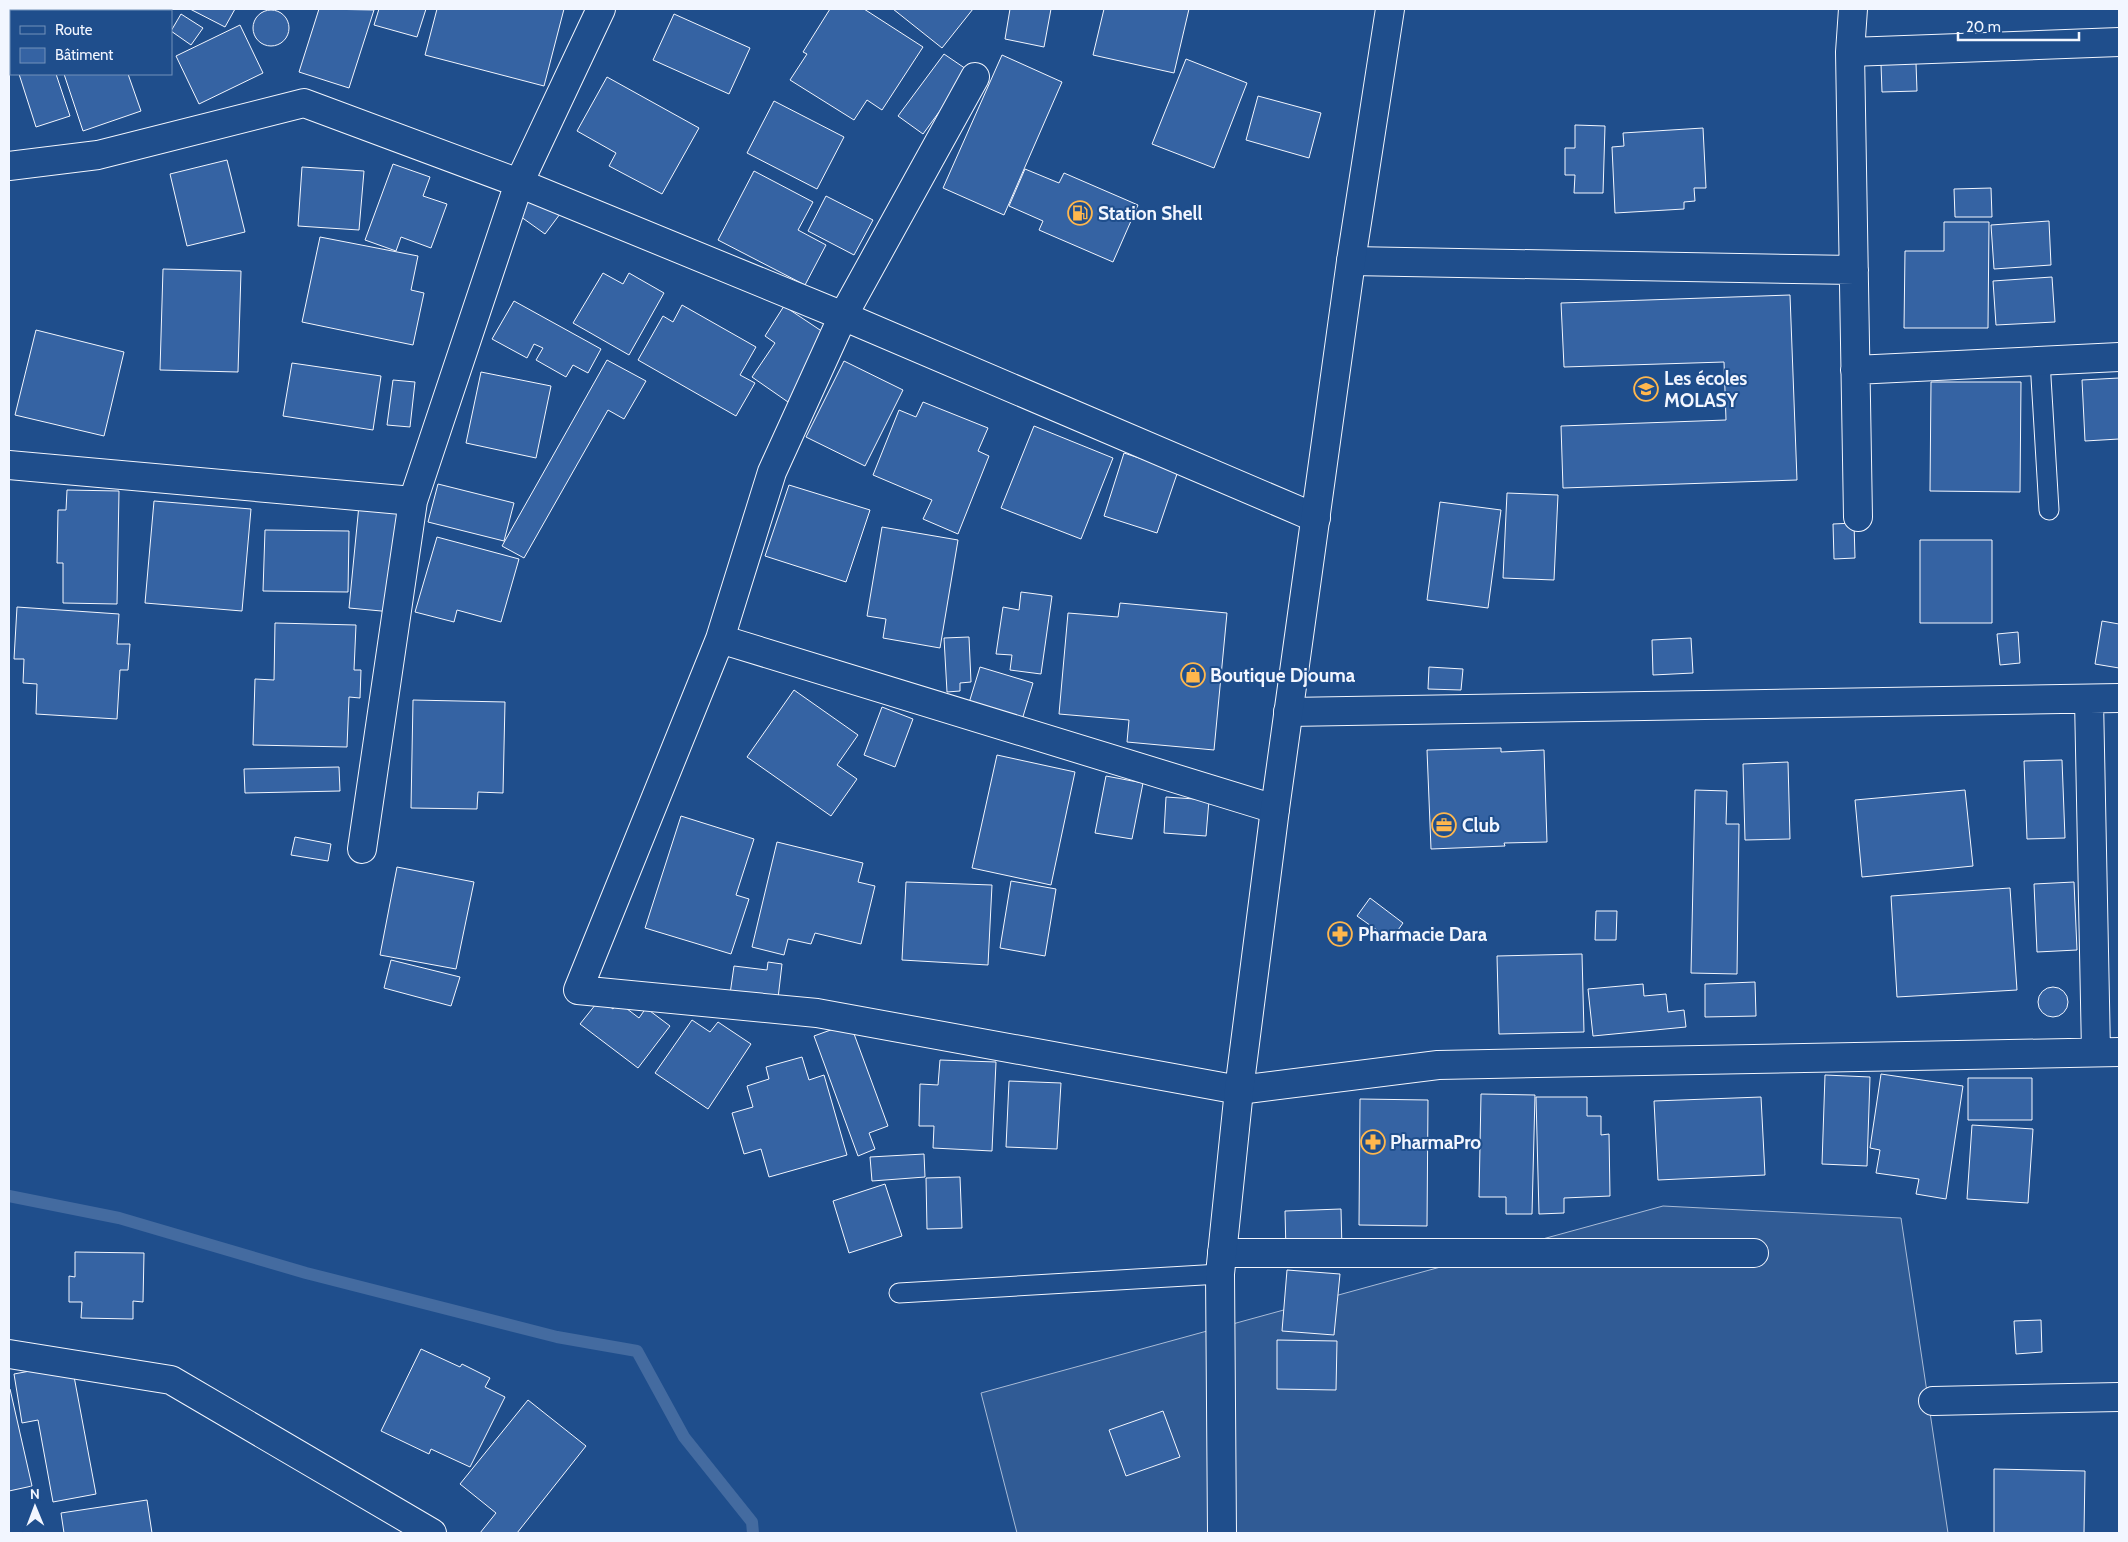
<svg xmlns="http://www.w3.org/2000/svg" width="2128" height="1542" font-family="Cabin,sans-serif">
  <rect width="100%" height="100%" fill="#1f4e8c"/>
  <!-- built -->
  <path fill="#305b95" stroke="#a8bbd7" d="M 1663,1206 L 1901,1218 L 1948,1533 L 1017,1533 L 981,1393 Z"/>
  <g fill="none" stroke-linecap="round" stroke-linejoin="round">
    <!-- stream -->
    <path stroke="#446ba0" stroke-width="12" d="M 9,1196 L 119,1218 L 306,1273 L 557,1337 L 637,1351 L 684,1437 L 752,1522 L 753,1533"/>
  </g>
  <!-- building -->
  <path fill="#3563a3" stroke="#f2f6ff" d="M 113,9 L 169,9 L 167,11 L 111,11 Z
    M 190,9 L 235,9 L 225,27 Z
    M 319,9 L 374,10 L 349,88 L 299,72 Z
    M 379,9 L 426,9 L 417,37 L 374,25 Z
    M 437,9 L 564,9 L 544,86 L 425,55 Z
    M 830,9 L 864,9 L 923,47 L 882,110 L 867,100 L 854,120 L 790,80 L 807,54 L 803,52 Z
    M 893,9 L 973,9 L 942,48 Z
    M 1010,9 L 1051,9 L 1044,47 L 1005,39 Z
    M 1104,9 L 1189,9 L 1174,73 L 1093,55 Z
    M253 28a18 18 0 1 1 36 0a18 18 0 1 1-36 0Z
    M 181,14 L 203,28 L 191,45 L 171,31 Z
    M 674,14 L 750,48 L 729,94 L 653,60 Z
    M 240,25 L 263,73 L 199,104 L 176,56 Z
    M 944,54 L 969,71 L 923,134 L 898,116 Z
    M 1002,55 L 1062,82 L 1004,215 L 943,188 Z
    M 1186,59 L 1247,83 L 1214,168 L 1152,144 Z
    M 1916,63 L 1917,91 L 1882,92 L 1881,64 Z
    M 19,74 L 56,74 L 70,116 L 36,127 Z
    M 64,74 L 128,74 L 141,111 L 83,131 Z
    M 607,77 L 699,128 L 662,194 L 609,166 L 616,153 L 577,131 Z
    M 1258,96 L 1321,113 L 1309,158 L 1246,140 Z
    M 774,101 L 844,137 L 817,189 L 747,153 Z
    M 1575,125 L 1605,126 L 1603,193 L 1574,193 L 1575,175 L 1565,175 L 1565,148 L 1575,148 Z
    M 1703,128 L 1706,188 L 1694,188 L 1695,201 L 1684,202 L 1684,209 L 1615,213 L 1612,147 L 1624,146 L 1623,133 Z
    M 227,160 L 245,232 L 187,246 L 170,174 Z
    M 393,164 L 430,177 L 423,196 L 447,204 L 431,248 L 401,237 L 396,251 L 365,240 Z
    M 302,167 L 364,171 L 359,230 L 298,226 Z
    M 1025,169 L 1059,183 L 1064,173 L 1138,205 L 1113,262 L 1039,230 L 1043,221 L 1009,206 Z
    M 754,171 L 813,202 L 798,230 L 826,245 L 805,285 L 718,240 Z
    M 1991,188 L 1992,217 L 1955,217 L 1954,189 Z
    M 532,193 L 560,214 L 545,234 L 517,214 Z
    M 826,196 L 873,220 L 854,255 L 808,231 Z
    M 2049,221 L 2051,265 L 1994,269 L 1991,225 Z
    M 1944,222 L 1989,222 L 1988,328 L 1904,328 L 1905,251 L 1944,251 Z
    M 320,237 L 418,256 L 411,290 L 424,293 L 413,345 L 302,322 Z
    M 163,269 L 241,271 L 238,372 L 160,370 Z
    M 603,273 L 623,284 L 629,273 L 664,293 L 629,355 L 573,323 Z
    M 2052,277 L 2055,322 L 1996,325 L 1993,281 Z
    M 1790,295 L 1797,480 L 1563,488 L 1561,426 L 1726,420 L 1724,362 L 1564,367 L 1561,303 Z
    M 514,301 L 601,349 L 588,373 L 573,365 L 566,377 L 536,360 L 543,348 L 534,344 L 527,358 L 492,339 Z
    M 682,305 L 756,347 L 740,375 L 755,383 L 736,416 L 638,360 L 663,316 L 673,322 Z
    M 784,306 L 832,338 L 788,402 L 752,377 L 775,343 L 765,336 Z
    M 36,330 L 124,352 L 104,436 L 15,415 Z
    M 607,360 L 646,381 L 624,419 L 608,410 L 524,558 L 502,546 Z
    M 844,361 L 903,390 L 865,466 L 806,437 Z
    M 292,363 L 381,376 L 373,430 L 283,416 Z
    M 481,372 L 551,386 L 536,458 L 466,443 Z
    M 2119,378 L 2119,439 L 2085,441 L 2082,380 Z
    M 393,380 L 415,382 L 410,427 L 387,425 Z
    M 1931,382 L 2021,382 L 2020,492 L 1930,491 Z
    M 923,402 L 988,428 L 978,451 L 989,456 L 958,534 L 923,519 L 932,500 L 873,475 L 899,410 L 916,417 Z
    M 1034,426 L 1113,458 L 1081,539 L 1001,508 Z
    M 1124,453 L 1178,471 L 1157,533 L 1104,516 Z
    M 438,484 L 514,503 L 504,541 L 428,522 Z
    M 789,485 L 870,510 L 846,582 L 765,556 Z
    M 67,490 L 119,491 L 117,604 L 63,603 L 63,563 L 57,563 L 58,510 L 66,510 Z
    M 1507,493 L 1558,495 L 1554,580 L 1503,578 Z
    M 154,501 L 251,509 L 242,611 L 145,603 Z
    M 1440,502 L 1501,510 L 1488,608 L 1427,600 Z
    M 359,505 L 402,509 L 392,612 L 349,608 Z
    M 1854,523 L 1855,558 L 1834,559 L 1833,524 Z
    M 882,527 L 958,540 L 940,648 L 883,638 L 886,619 L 867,616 Z
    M 265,530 L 349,531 L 348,592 L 263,591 Z
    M 437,537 L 519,559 L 501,622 L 457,610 L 454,622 L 415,612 Z
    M 1920,540 L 1992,540 L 1992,623 L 1920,623 Z
    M 1021,592 L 1052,596 L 1041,674 L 1010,670 L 1012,655 L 996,654 L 1003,607 L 1019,610 Z
    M 1120,603 L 1227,613 L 1214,750 L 1127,742 L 1129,720 L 1059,714 L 1068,613 L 1118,617 Z
    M 17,607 L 119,614 L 117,644 L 130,644 L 128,670 L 120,670 L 117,719 L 36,714 L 37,684 L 23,683 L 24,659 L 14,659 Z
    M 2102,621 L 2119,624 L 2119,668 L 2095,664 Z
    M 275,623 L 356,625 L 354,670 L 361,670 L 360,698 L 349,697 L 347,747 L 253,745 L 255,679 L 274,680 Z
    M 2018,632 L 2020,663 L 2000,665 L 1997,634 Z
    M 969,637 L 971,682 L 960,683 L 960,691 L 947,692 L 944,638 Z
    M 1691,638 L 1693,673 L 1653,675 L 1652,640 Z
    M 980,667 L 1033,683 L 1022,720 L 969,703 Z
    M 1429,667 L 1463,669 L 1461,690 L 1428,689 Z
    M 794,690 L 858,735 L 837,765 L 857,779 L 831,816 L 747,757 Z
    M 413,700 L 505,702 L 503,793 L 478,792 L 477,809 L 411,808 Z
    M 882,707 L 913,719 L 895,767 L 864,755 Z
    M 1501,748 L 1501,752 L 1544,750 L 1547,842 L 1504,843 L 1505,846 L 1431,849 L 1427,750 Z
    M 997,755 L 1075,772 L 1051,885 L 972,868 Z
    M 2062,760 L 2065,838 L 2027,839 L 2024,761 Z
    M 1788,762 L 1790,839 L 1745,840 L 1743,764 Z
    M 339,767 L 340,791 L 245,793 L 244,769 Z
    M 1106,776 L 1143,783 L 1132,839 L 1095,833 Z
    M 1695,790 L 1727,791 L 1726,824 L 1739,824 L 1737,974 L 1691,973 Z
    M 1965,790 L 1973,866 L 1862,877 L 1855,800 Z
    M 1166,797 L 1209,800 L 1206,836 L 1164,833 Z
    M 681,816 L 754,839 L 736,895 L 749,899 L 731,954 L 645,928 Z
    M 295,837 L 331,844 L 328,861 L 291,855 Z
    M 777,842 L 863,863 L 858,882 L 875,886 L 861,944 L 815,933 L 811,944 L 788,939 L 784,955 L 752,947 Z
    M 397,867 L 474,882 L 456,969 L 380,955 Z
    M 1011,881 L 1056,889 L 1045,956 L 1000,948 Z
    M 906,882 L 992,885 L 988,965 L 902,960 Z
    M 2074,882 L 2077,950 L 2037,952 L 2034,884 Z
    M 2010,888 L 2017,990 L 1897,997 L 1891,896 Z
    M 1370,898 L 1403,923 L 1391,940 L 1357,916 Z
    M 1596,911 L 1617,911 L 1616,940 L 1595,940 Z
    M 1582,954 L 1584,1032 L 1499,1034 L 1497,956 Z
    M 391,960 L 460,977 L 451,1006 L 384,988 Z
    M 768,962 L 782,964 L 777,1007 L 729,1001 L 734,966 L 767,970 Z
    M 1755,982 L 1756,1016 L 1705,1017 L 1705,984 Z
    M 1643,984 L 1644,996 L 1666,994 L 1668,1012 L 1684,1010 L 1686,1027 L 1593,1036 L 1588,989 Z
    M2038 1002a15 15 0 1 1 30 0a15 15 0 1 1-30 0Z
    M 600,999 L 613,1009 L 618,1002 L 639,1018 L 646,1008 L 670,1026 L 638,1068 L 580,1024 Z
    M 692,1020 L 710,1032 L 718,1022 L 751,1044 L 708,1109 L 655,1073 Z
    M 850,1023 L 888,1126 L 869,1133 L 875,1149 L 858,1156 L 814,1036 Z
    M 802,1057 L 809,1080 L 824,1075 L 847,1155 L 769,1177 L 761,1149 L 744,1154 L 732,1113 L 753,1107 L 747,1086 L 769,1079 L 766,1067 Z
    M 940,1060 L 996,1062 L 992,1151 L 933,1148 L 934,1126 L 919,1126 L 920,1084 L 938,1085 Z
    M 1881,1074 L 1963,1086 L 1946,1199 L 1916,1194 L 1919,1179 L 1876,1173 L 1880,1150 L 1870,1148 Z
    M 1825,1075 L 1870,1077 L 1867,1166 L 1822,1164 Z
    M 1968,1078 L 2032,1078 L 2032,1120 L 1968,1120 Z
    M 1009,1081 L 1061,1083 L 1057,1149 L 1006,1147 Z
    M 1481,1094 L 1535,1095 L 1532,1214 L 1506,1214 L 1506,1197 L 1479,1197 Z
    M 1536,1097 L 1587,1097 L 1587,1116 L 1601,1116 L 1601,1135 L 1609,1134 L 1610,1196 L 1564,1198 L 1564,1213 L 1539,1214 Z
    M 1761,1097 L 1765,1175 L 1658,1180 L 1654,1101 Z
    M 1360,1099 L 1428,1100 L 1427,1226 L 1359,1225 Z
    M 1972,1125 L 2033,1129 L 2028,1203 L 1967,1199 Z
    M 924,1154 L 925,1177 L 872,1181 L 870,1157 Z
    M 960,1177 L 962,1228 L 927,1229 L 926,1178 Z
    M 885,1184 L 902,1236 L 849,1253 L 833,1201 Z
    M 1341,1209 L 1342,1250 L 1286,1252 L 1285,1211 Z
    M 75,1252 L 144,1253 L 143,1302 L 133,1301 L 133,1319 L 81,1318 L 82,1302 L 69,1302 L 69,1276 L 75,1277 Z
    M 1287,1270 L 1340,1274 L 1334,1335 L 1282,1331 Z
    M 2041,1320 L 2042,1352 L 2016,1354 L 2014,1321 Z
    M 1277,1340 L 1337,1341 L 1336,1390 L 1277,1389 Z
    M 421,1349 L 460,1367 L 462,1364 L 490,1378 L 485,1387 L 505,1397 L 470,1467 L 431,1449 L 429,1454 L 381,1431 Z
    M 57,1366 L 73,1371 L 96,1494 L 53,1502 L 38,1420 L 22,1423 L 14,1374 Z
    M 10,1389 L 32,1486 L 9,1491 L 9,1390 Z
    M 528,1400 L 586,1446 L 517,1533 L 480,1533 L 496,1513 L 460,1484 Z
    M 1163,1411 L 1180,1457 L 1126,1476 L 1109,1430 Z
    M 1994,1469 L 2085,1471 L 2084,1533 L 1994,1533 Z
    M 147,1500 L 152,1533 L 64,1533 L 61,1513 Z"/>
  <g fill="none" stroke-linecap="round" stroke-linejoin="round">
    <!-- service casing -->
    <g stroke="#f2f6ff" stroke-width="21">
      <path id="service" d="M 2040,361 L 2049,510
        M 899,1293 L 1220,1274"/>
    </g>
    <!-- minor casing -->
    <g stroke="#f2f6ff" stroke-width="30">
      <path id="minor" d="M 1853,9 L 1850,52 L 1858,517
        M 1850,52 L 2119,42
        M 975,77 L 843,316 L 772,472 L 720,639 L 578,990 L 817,1013 L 1239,1090 L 1438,1065 L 2119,1052
        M 9,166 L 98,155 L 304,103 L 519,183 L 843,316 L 1316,518
        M 1351,261 L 1854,270
        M 1855,370 L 2119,357
        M 9,465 L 413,501 L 362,849
        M 413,501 L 519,183 L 601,9
        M 720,639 L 1275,809
        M 2089,699 L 2096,1052
        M 1288,712 L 2119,698
        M 1222,1253 L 1754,1253
        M 9,1354 L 171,1380 L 432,1533
        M 1933,1401 L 2119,1397"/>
    </g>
    <!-- primary casing -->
    <g stroke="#f2f6ff" stroke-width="30">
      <path id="primary" d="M 1222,1533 L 1220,1274 L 1239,1090 L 1275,809 L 1351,261 L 1390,9"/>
    </g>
    <!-- service -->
    <use href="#service" stroke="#1f4e8c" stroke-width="19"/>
    <!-- minor -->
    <use href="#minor" stroke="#1f4e8c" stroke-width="28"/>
    <!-- primary -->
    <use href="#primary" stroke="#1f4e8c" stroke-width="28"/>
  </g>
  <!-- icons -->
  <defs>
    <g id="fuel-ring" transform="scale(1.25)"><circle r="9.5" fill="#1f4e8c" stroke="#ffb74d" stroke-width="1.5"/><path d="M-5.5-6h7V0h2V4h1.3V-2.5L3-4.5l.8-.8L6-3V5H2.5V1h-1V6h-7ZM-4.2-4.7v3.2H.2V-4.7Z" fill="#ffb74d"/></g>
    <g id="school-ring" transform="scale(1.25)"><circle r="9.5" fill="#1f4e8c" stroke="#ffb74d" stroke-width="1.5"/><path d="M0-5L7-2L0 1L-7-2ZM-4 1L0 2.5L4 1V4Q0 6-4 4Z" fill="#ffb74d"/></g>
    <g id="shop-ring" transform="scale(1.25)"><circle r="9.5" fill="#1f4e8c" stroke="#ffb74d" stroke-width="1.5"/><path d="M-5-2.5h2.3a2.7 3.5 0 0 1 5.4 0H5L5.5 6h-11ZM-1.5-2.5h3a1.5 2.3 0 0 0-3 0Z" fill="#ffb74d"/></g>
    <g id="office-ring" transform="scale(1.25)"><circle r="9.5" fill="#1f4e8c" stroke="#ffb74d" stroke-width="1.5"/><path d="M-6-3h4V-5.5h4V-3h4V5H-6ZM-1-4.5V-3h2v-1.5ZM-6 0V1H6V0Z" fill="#ffb74d"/></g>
    <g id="pharmacy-ring" transform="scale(1.25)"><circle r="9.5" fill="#1f4e8c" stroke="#ffb74d" stroke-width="1.5"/><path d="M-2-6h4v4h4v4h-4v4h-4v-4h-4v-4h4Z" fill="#ffb74d"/></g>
  </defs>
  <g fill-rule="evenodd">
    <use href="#fuel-ring" x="1080" y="213"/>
    <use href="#school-ring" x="1646" y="389"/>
    <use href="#shop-ring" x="1193" y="675"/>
    <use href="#office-ring" x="1444" y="825"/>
    <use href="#pharmacy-ring" x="1340" y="934"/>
    <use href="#pharmacy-ring" x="1373" y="1142"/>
  </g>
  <g text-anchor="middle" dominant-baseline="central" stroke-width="4" stroke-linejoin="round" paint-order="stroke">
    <!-- poi labels -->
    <g font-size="19" font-weight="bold" fill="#f2f6ff" stroke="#1f4e8c" text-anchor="start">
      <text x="1098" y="213">Station Shell</text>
      <text x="1664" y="378">Les écoles<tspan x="1664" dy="22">MOLASY</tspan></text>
      <text x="1210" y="675">Boutique Djouma</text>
      <text x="1462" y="825">Club</text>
      <text x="1358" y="934">Pharmacie Dara</text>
      <text x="1390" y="1142">PharmaPro</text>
    </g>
  </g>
  <!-- border -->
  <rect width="2128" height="1542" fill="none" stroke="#f2f6ff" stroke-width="20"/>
  <!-- legend -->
  <rect x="10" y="10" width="162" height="65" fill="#1f4e8c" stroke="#7391ba"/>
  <rect x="20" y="26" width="25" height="8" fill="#1f4e8c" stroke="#7391ba"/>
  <text x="55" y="35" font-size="15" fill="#f2f6ff">Route</text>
  <rect x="20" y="48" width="25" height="15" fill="#3563a3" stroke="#7391ba"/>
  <text x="55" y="60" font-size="15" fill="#f2f6ff">Bâtiment</text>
  <!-- north arrow -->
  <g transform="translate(35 1507) rotate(359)" stroke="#1f4e8c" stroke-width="4" paint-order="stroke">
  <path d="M0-4L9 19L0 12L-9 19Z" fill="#f2f6ff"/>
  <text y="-8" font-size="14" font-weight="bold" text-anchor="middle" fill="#f2f6ff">N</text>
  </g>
  <!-- scale -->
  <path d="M1958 32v8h121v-8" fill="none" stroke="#f2f6ff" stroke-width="2.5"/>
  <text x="1966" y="32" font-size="15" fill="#f2f6ff" stroke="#1f4e8c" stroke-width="4" paint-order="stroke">20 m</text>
</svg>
